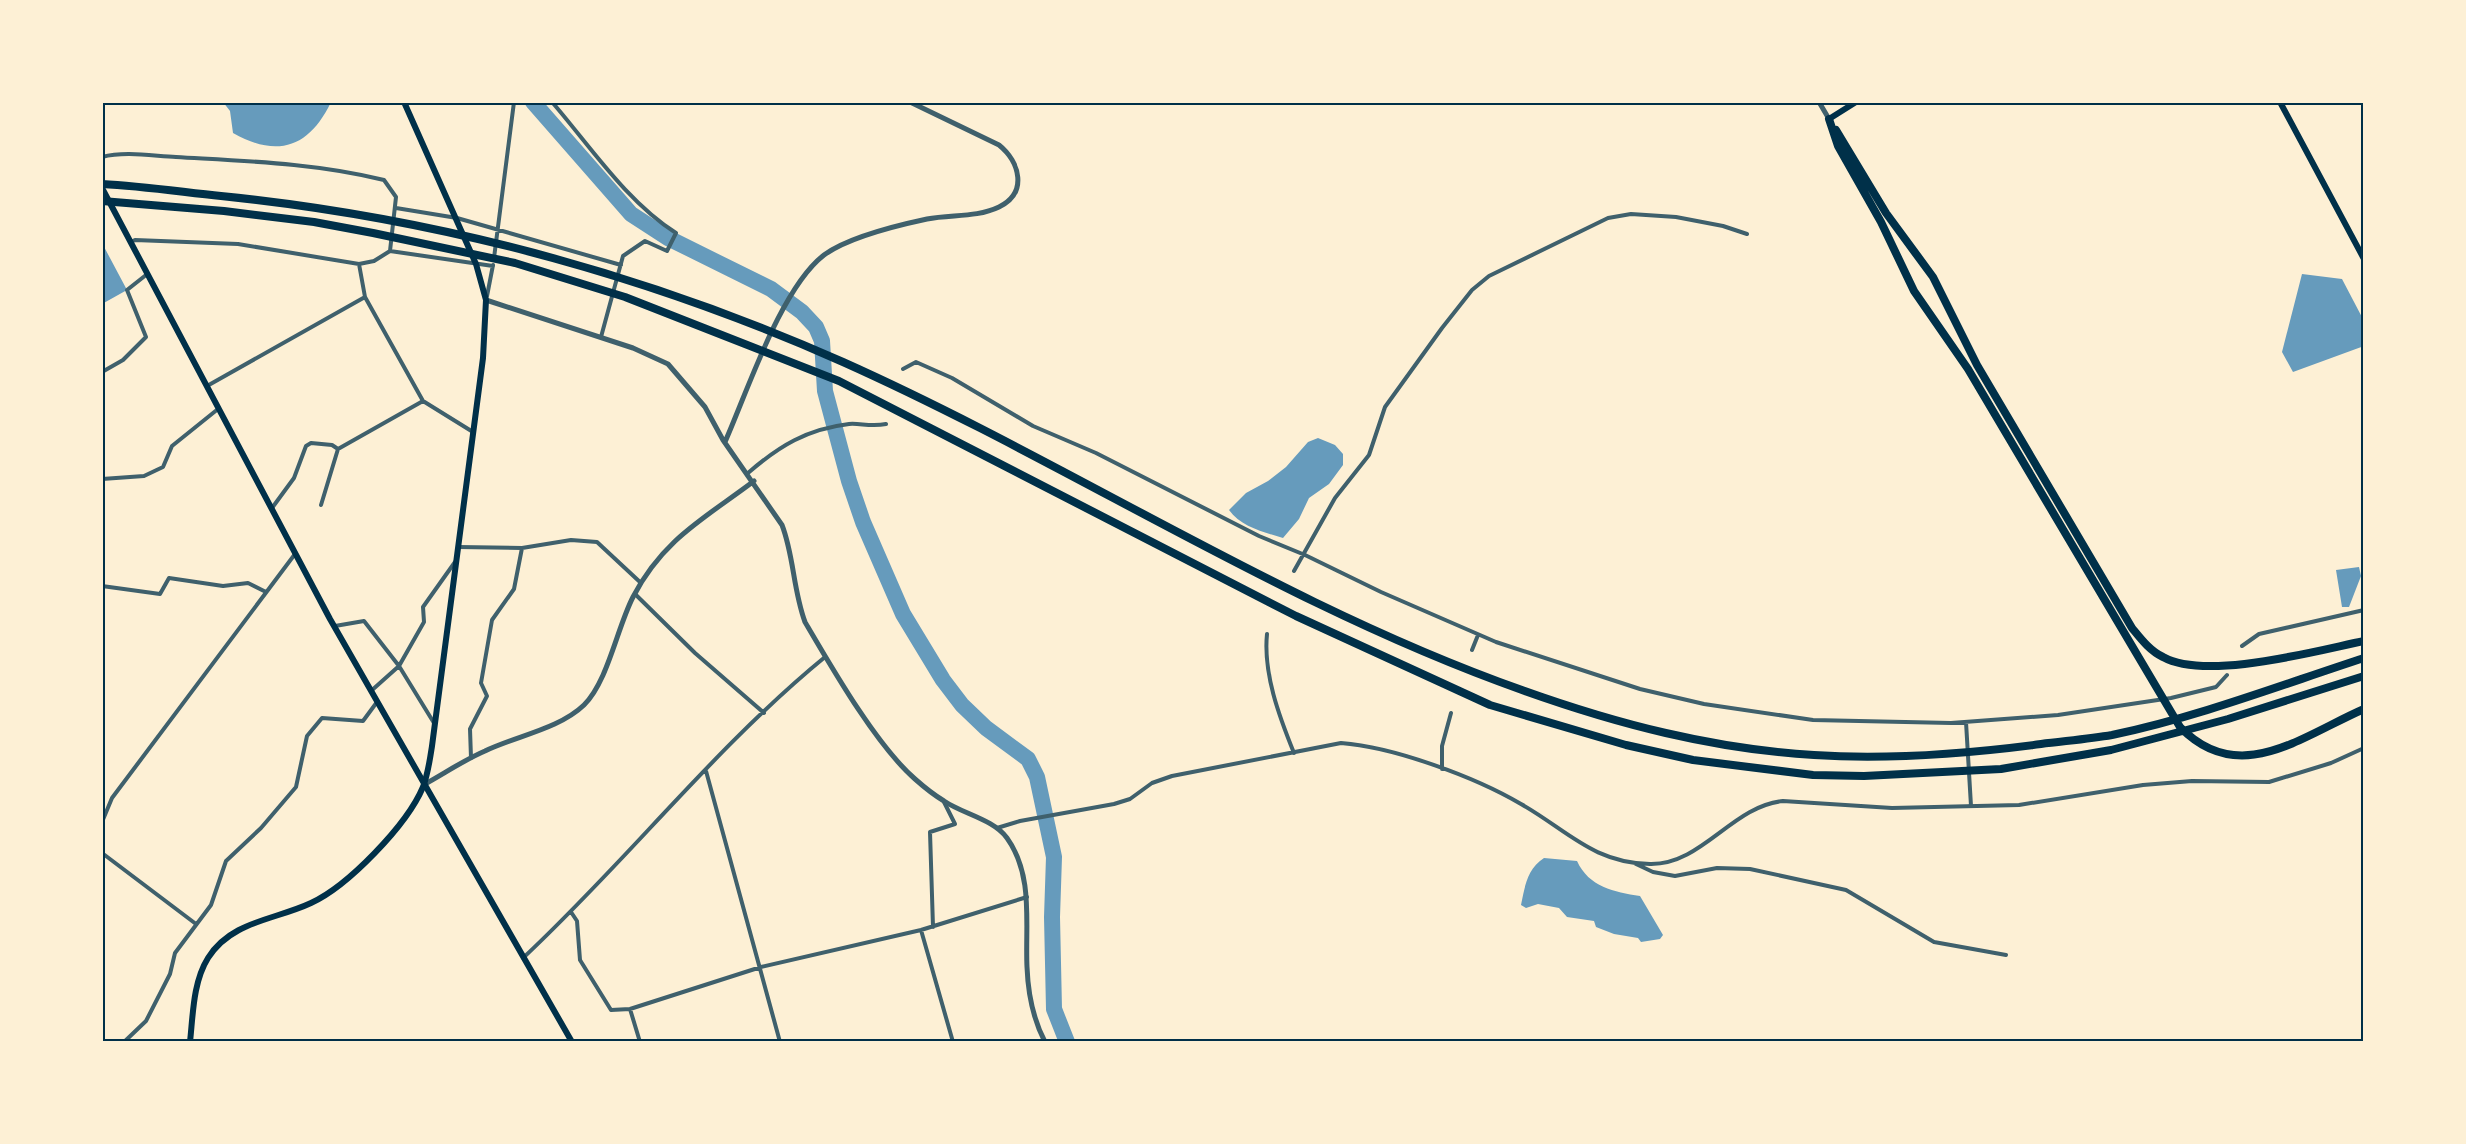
<svg xmlns="http://www.w3.org/2000/svg" width="2466" height="1144" font-family="'Times New Roman',serif">
  <rect width="100%" height="100%" fill="#fdf0d5"/>
  <!-- water -->
  <path fill="#669bbc" d="M 223,102 L 331,102 C 309,148 277,158 233,133 L 230,111 Z
    M 102,243 L 127,290 L 102,304 Z
    M 2302,274 L 2342,279 L 2364,321 L 2364,346 L 2293,372 L 2282,352 Z
    M 1318,438 L 1335,445 L 1343,454 L 1343,465 L 1329,484 L 1309,498 L 1299,519 L 1283,538 C 1264,532 1241,527 1229,510 L 1246,493 L 1268,481 L 1286,467 L 1308,442 Z
    M 2359,567 L 2361,576 L 2349,607 L 2342,607 L 2336,570 Z
    M 1544,858 L 1577,861 C 1589,887 1614,892 1640,896 L 1663,935 L 1660,939 L 1641,942 L 1638,938 L 1614,934 L 1596,927 L 1594,921 L 1567,917 L 1559,908 L 1538,904 L 1526,908 L 1521,905 C 1525,886 1527,869 1544,858 Z"/>
  <g fill="none" stroke-linecap="round" stroke-linejoin="round">
    <!-- river -->
    <path stroke="#669bbc" stroke-width="16" d="M 533,102 L 631,214 L 668,238 L 771,289 L 802,312 L 816,327 L 822,341 L 825,391 L 849,481 L 863,522 L 903,614 L 943,680 L 962,705 L 986,728 L 1028,759 L 1037,777 L 1054,857 L 1052,917 L 1054,1009 L 1067,1042"/>
    <!-- minor -->
    <path stroke="#3f606c" stroke-width="4" d="M 552,102 C 590,146 626,201 676,233 L 667,251 L 645,241 L 623,256 L 601,337
      M 102,157 C 125,151 153,156 176,157 C 244,161 317,163 384,180 L 396,197 L 390,251
      M 396,208 L 457,218 L 621,265
      M 131,242 L 135,240 L 238,244 L 359,264 L 374,261 L 390,251 L 493,266
      M 494,258 L 514,102
      M 359,264 L 365,297 L 423,401 L 473,432
      M 487,296 L 493,265
      M 903,369 L 916,362 L 952,378 L 1033,426 L 1096,453 L 1259,536 L 1305,555 L 1381,592 L 1496,642 L 1640,689 L 1704,704 L 1813,720 L 1951,723 L 2058,715 L 2171,698 L 2216,687 L 2227,675
      M 102,372 L 123,360 L 146,337 L 127,290 L 146,275
      M 207,386 L 365,297
      M 748,473 C 779,446 807,429 849,424 C 860,423 871,427 886,424
      M 102,479 L 144,476 L 163,467 L 172,446 L 218,409
      M 321,505 L 338,449
      M 272,508 L 294,478 L 306,446 L 311,443 L 332,445 L 338,449 L 423,401
      M 458,547 L 522,548 L 571,540 L 597,542 L 641,583
      M 1294,571 L 1335,498 L 1369,455 L 1385,407 L 1442,328 L 1472,290 L 1489,276 L 1608,218 L 1631,214 L 1676,217 L 1723,226 L 1747,234
      M 102,586 L 160,594 L 169,578 L 223,586 L 248,583 L 266,592
      M 635,594 L 695,653 L 764,713
      M 335,626 L 364,621 L 399,666 L 371,691
      M 1267,634 C 1263,673 1279,716 1294,753
      M 2242,646 L 2259,634 L 2364,610
      M 1472,650 L 1478,635
      M 1966,722 L 1971,806
      M 434,723 L 399,666 L 424,622 L 423,607 L 455,562
      M 471,758 L 470,729 L 487,696 L 481,683 L 492,620 L 514,589 L 522,548
      M 1442,769 L 1442,746 L 1451,713
      M 706,771 L 780,1042
      M 102,822 L 112,798 L 295,554
      M 997,828 L 1020,821 L 1114,804 L 1130,799 L 1152,783 L 1172,776 L 1341,743 C 1394,747 1475,777 1521,804 C 1567,830 1593,863 1650,864 C 1702,865 1732,806 1783,801 L 1892,808 L 2019,805 L 2143,785 L 2192,781 L 2269,782 L 2331,763 L 2364,748
      M 102,853 L 196,924
      M 1636,864 L 1653,872 L 1675,876 L 1717,868 L 1750,869 L 1846,890 L 1934,942 L 2006,955
      M 571,912 L 577,921 L 580,960 L 611,1010 L 630,1009 L 761,967 L 921,930 L 1027,897
      M 933,927 L 930,832 L 955,824 L 944,802
      M 921,930 L 953,1042
      M 523,958 C 627,861 715,747 825,657
      M 630,1009 L 640,1042
      M 124,1042 L 146,1021 L 170,974 L 175,953 L 211,905 L 226,861 L 261,828 L 296,787 L 307,736 L 322,718 L 363,721 L 377,702"/>
    <!-- tertiary -->
    <path stroke="#3f606c" stroke-width="5" d="M 1819,102 L 1829,119
      M 486,300 L 633,348 L 668,364 L 705,407 L 723,440 L 782,525 C 794,556 793,590 805,622 C 832,668 876,745 915,779 C 924,787 934,795 944,801 C 963,814 993,819 1007,838 C 1034,876 1025,924 1027,967 C 1028,993 1033,1019 1045,1042
      M 725,442 C 748,390 781,288 824,255 C 847,238 899,225 927,219 C 951,214 976,218 999,207 C 1028,193 1020,162 999,145 L 910,102
      M 425,784 C 445,773 464,760 485,751 C 516,736 559,729 584,705 C 608,681 617,628 633,597 C 663,539 705,518 754,481"/>
    <!-- secondary -->
    <path stroke="#003049" stroke-width="6" d="M 2280,102 L 2364,259
      M 1829,119 L 1856,102
      M 190,1042 C 193,1015 193,982 208,958 C 231,921 275,920 311,903 C 348,886 407,825 423,787 C 428,774 430,759 432,746 L 483,358 L 486,300 L 476,264 L 404,102"/>
    <!-- primary -->
    <path stroke="#003049" stroke-width="6" d="M 102,188 L 330,619 L 572,1042"/>
    <!-- motorway -->
    <path stroke="#003049" stroke-width="8" d="M 1829,119 L 1838,146 L 1881,222 L 1914,291 L 1968,369 L 2180,727 C 2239,788 2302,736 2364,709
      M 1836,130 L 1886,213 L 1933,277 L 1977,365 L 2132,628 C 2141,639 2150,651 2163,657 C 2206,681 2315,651 2364,641
      M 102,184 C 142,186 182,192 221,196 C 437,218 645,274 843,362 C 1073,465 1284,606 1522,690 C 1617,724 1713,749 1814,755 C 1890,760 1965,754 2041,744 C 2064,741 2089,739 2112,735 C 2198,717 2281,685 2364,658
      M 102,201 L 224,211 L 314,222 L 373,233 L 515,263 L 625,297 L 839,381 L 1296,616 L 1490,705 L 1626,745 L 1693,760 L 1813,775 L 1864,776 L 2001,769 L 2111,750 L 2228,719 L 2364,676"/>
  </g>
  <!-- border -->
  <rect width="2466" height="1144" fill="none" stroke="#fdf0d5" stroke-width="207"/>
  <rect x="104" y="104" width="2258" height="936" fill="none" stroke="#003049" stroke-width="2"/>
</svg>
